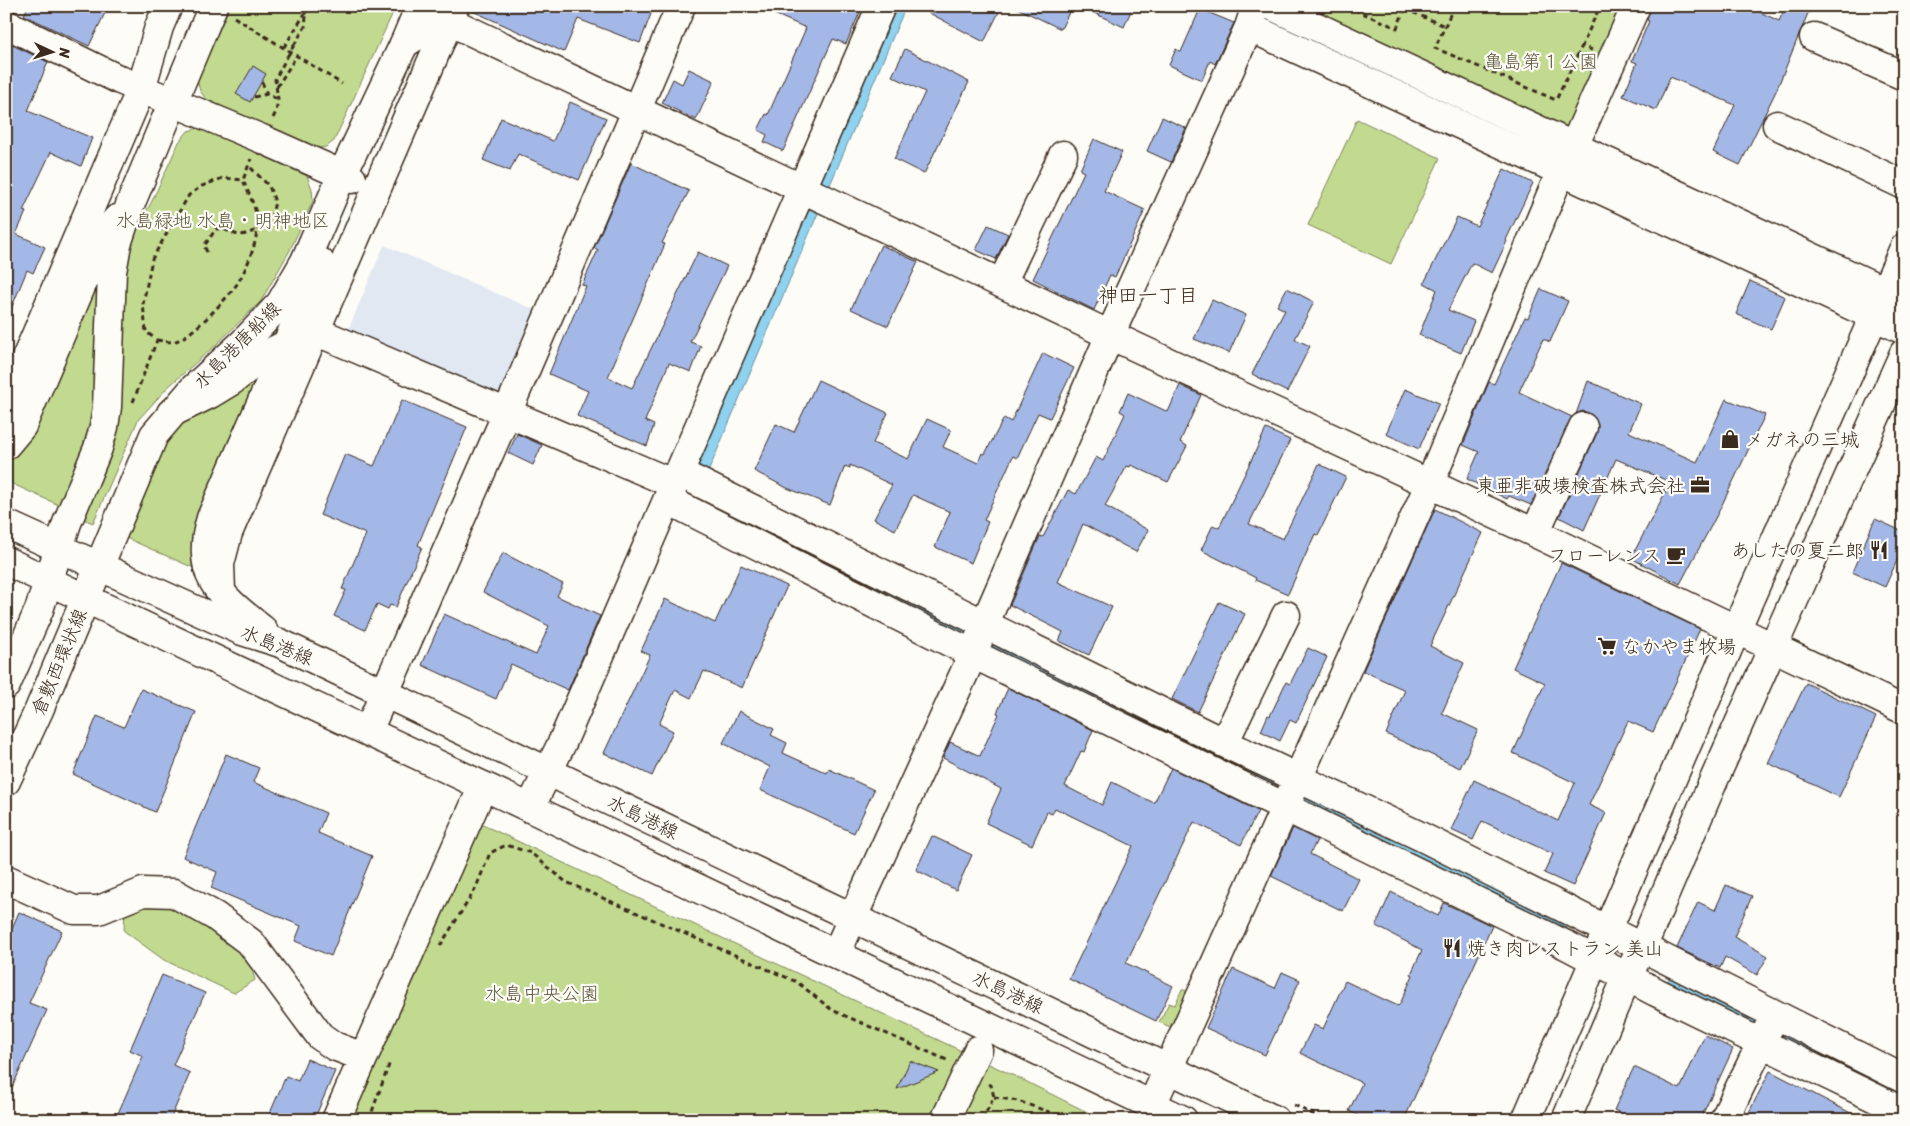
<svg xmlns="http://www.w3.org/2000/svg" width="1910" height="1126" font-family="Sriracha,'Klee One',sans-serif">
  <rect width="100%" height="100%" fill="#fdfcf7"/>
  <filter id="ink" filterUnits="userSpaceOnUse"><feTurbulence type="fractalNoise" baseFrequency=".02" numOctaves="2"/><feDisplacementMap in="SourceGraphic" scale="10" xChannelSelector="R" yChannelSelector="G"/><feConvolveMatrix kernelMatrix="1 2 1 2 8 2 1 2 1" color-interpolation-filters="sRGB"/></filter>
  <g filter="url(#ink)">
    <!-- built -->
    <path fill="#e2e8f2" d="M 384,245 L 540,312 L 501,403 L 346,335 Z"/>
    <!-- green -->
    <path fill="#c2da90" stroke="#7e8257" d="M 230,6 L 396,6 L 334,141 L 326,147 L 312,149 L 206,99 L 200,91 L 197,80 Z
      M 1294,6 L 1627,6 L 1574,125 L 1562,131 Z
      M 1357,119 L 1440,158 L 1391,264 L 1308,225 Z
      M 202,127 L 307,176 L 312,189 L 313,201 L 289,252 L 261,301 L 218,343 L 167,388 L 138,420 L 93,523 L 79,517 L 122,255 L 152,201 L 179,142 L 188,131 Z
      M 97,279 L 101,315 L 95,431 L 61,506 L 6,481 L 6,457 Z
      M 267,364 L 196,569 L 124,537 L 166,443 L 181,423 Z
      M 479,823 L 1025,1081 L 1103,1120 L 348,1120 Z
      M 174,901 L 249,959 L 255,980 L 234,993 L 164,960 L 124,931 L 125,909 Z
      M 1182,989 L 1194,995 L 1177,1030 L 1159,1022 L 1169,1003 L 1175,1005 Z"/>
    <!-- water -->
    <path fill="#8ed2ef" stroke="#6d8f9b" d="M 891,6 L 906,6 L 700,491 L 1569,921 L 1563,935 L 682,496 Z
      M 1672,973 L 1904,1089 L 1904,1102 L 1665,986 Z"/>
    <!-- building -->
    <path fill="#a4b8e7" stroke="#3b2a1e" d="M 28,6 L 91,6 L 105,13 L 89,46 L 24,15 Z
      M 467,6 L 654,6 L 640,43 L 578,19 L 564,52 L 468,9 Z
      M 756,6 L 846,6 L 860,12 L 846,44 L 833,39 L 783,151 L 764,142 L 767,135 L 758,130 L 766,114 L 768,115 L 806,28 Z
      M 916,6 L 1002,6 L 984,42 Z
      M 1013,6 L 1072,6 L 1061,29 Z
      M 1079,6 L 1133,6 L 1124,27 Z
      M 1651,6 L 1747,6 L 1779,21 L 1786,6 L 1811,6 L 1776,91 L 1740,165 L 1713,152 L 1735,105 L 1670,77 L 1656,110 L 1623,96 L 1637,63 L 1632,61 L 1649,21 L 1647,20 Z
      M 1200,9 L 1234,23 L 1215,64 L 1210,61 L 1202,80 L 1169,65 L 1176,49 L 1181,52 Z
      M 6,42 L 48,62 L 28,111 L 92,138 L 81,166 L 51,152 L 23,211 L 26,212 L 16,234 L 45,247 L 33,273 L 27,270 L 7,319 Z
      M 905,49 L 969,82 L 924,174 L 894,159 L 925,92 L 892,76 Z
      M 253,66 L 266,74 L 250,102 L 236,94 Z
      M 689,69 L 714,81 L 696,120 L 662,103 L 673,79 L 682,84 Z
      M 570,102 L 606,118 L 579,180 L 518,154 L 510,171 L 483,160 L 501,118 L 553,141 Z
      M 1162,117 L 1186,128 L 1171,162 L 1147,151 Z
      M 1094,139 L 1122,152 L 1104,191 L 1145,210 L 1115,277 L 1110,275 L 1094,310 L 1033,279 L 1084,172 L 1080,170 Z
      M 631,163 L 689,191 L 662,243 L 665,244 L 608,377 L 632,388 L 698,252 L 727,266 L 690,342 L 701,346 L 691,372 L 669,363 L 645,421 L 654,425 L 647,446 L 577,416 L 588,391 L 549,374 L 586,286 L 582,285 L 598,250 L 594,248 Z
      M 1504,169 L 1533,183 L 1506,240 L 1507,241 L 1492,273 L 1472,263 L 1448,310 L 1474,321 L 1461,353 L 1419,335 L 1437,290 L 1424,283 L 1457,217 L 1477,226 Z
      M 988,225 L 1008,234 L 996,259 L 976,250 Z
      M 881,245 L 918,262 L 888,326 L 851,309 Z
      M 1750,281 L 1785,297 L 1771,329 L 1736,314 Z
      M 1287,288 L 1314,302 L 1295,339 L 1310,346 L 1287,392 L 1252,374 L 1285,310 L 1277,306 Z
      M 1541,289 L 1568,301 L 1550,342 L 1543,339 L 1519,392 L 1572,417 L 1531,505 L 1509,496 L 1507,499 L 1467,479 L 1479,452 L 1463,445 L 1489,382 L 1494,384 L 1525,317 L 1528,318 Z
      M 1212,300 L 1246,315 L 1229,353 L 1194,339 Z
      M 1043,353 L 1074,368 L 1050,418 L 1038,413 L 1017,458 L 1013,456 L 984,520 L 988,522 L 971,563 L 935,547 L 950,512 L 913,495 L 895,530 L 874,519 L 892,485 L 850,465 L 850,468 L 845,466 L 830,505 L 787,488 L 754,471 L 776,424 L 794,432 L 818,380 L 888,413 L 873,443 L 908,459 L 927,419 L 951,430 L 943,447 L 978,463 L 982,453 L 985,454 L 1004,418 L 1011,422 Z
      M 1588,381 L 1641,404 L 1629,432 L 1697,462 L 1726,399 L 1765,415 L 1718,513 L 1680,584 L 1631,558 L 1666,491 L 1663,490 L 1668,481 L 1616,459 L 1584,530 L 1559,517 L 1597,433 L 1598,425 L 1595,418 L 1589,413 L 1582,411 L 1576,414 Z
      M 1180,385 L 1201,395 L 1180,442 L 1187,446 L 1168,482 L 1131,465 L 1130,467 L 1127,466 L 1105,506 L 1148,530 L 1136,552 L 1083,524 L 1058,582 L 1112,607 L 1089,655 L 1059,641 L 1063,632 L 1010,605 L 1040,536 L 1043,537 L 1068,490 L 1076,494 L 1096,457 L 1103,461 L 1125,414 L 1120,411 L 1128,393 L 1168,412 Z
      M 1405,389 L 1439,403 L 1419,449 L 1386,434 Z
      M 402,400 L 467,427 L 418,545 L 422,547 L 396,607 L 390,605 L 388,609 L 377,604 L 365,630 L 334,616 L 346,590 L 342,589 L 366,534 L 320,515 L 345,454 L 374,466 Z
      M 1266,429 L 1290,440 L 1249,524 L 1283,539 L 1319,464 L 1346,477 L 1318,535 L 1315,534 L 1288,594 L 1255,580 L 1256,578 L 1201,550 L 1213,525 L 1219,528 Z
      M 517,434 L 542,445 L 533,465 L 508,453 Z
      M 1435,509 L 1483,533 L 1430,646 L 1464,663 L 1442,713 L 1478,730 L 1460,768 L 1386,734 L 1405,690 L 1363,671 Z
      M 1875,519 L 1904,532 L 1904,545 L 1885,587 L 1852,572 Z
      M 503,553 L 563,584 L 557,596 L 600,616 L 568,690 L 511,664 L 496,699 L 422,665 L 444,614 L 536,655 L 549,626 L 483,592 Z
      M 1561,563 L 1700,629 L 1653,732 L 1628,721 L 1589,805 L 1606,813 L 1573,886 L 1544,873 L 1553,854 L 1482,821 L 1473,840 L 1451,830 L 1474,780 L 1558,821 L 1575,783 L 1513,753 L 1545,683 L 1513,668 Z
      M 741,565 L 787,586 L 742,688 L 704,671 L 691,698 L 675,690 L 659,724 L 673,731 L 652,776 L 604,753 L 650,655 L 641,651 L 665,599 L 715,623 Z
      M 1219,602 L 1245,614 L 1198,712 L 1172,699 Z
      M 1308,648 L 1327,657 L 1296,723 L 1290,720 L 1280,741 L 1261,731 L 1268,715 L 1270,716 L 1286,682 L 1290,684 Z
      M 1806,683 L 1876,717 L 1839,797 L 1768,763 Z
      M 1008,688 L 1093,730 L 1084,752 L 1081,751 L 1065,786 L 1102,805 L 1112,782 L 1154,803 L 1171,768 L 1258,811 L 1241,845 L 1194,822 L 1126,963 L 1173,986 L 1156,1021 L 1069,979 L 1133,846 L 1055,808 L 1052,814 L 1047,812 L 1032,845 L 986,823 L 1001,789 L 943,758 L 950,742 L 980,756 L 999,714 L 997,713 Z
      M 141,689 L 196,712 L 155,812 L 73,774 L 97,716 L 124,727 Z
      M 739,711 L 774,729 L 771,735 L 787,743 L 783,753 L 827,773 L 829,769 L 874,790 L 854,833 L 760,790 L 770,767 L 723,743 Z
      M 226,754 L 259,768 L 253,782 L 326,813 L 318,833 L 372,856 L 331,956 L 295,941 L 301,926 L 211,888 L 217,872 L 183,857 Z
      M 1293,828 L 1317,840 L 1310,854 L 1359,879 L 1343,911 L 1271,876 Z
      M 932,836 L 972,855 L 956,890 L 916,870 Z
      M 1726,885 L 1752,896 L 1734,937 L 1768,956 L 1757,975 L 1725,957 L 1720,968 L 1677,948 L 1698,902 L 1715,910 Z
      M 1391,892 L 1438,916 L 1444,903 L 1492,926 L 1404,1120 L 1367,1120 L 1349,1111 L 1362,1083 L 1300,1053 L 1314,1025 L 1323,1029 L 1345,981 L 1398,1006 L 1400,1004 L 1413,975 L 1411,974 L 1422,950 L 1376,926 Z
      M 19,912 L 62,931 L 29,1003 L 47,1010 L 6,1101 L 6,942 Z
      M 1233,969 L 1275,988 L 1282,972 L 1300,980 L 1265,1055 L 1206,1028 Z
      M 162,975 L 205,993 L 173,1065 L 190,1073 L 170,1120 L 115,1120 L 143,1056 L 130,1050 Z
      M 1705,1035 L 1733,1049 L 1700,1120 L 1635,1120 L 1614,1110 L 1634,1067 L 1680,1089 Z
      M 307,1059 L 335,1071 L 314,1120 L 267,1120 L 286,1076 L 298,1081 Z
      M 910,1061 L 939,1072 L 897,1089 Z
      M 1770,1071 L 1864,1120 L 1745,1120 Z"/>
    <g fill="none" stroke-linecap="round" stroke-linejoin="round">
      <!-- minor casing -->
      <g stroke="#3b2a1e" stroke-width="31">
        <path id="minor" d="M 1272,6 L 1904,300
          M 6,24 L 120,80 L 262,139 L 352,179
          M 1249,27 L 1904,330
          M 1814,37 L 1904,76
          M 404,44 L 425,30 L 449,21 L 1110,335 L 1535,533 L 1904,710
          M 1777,125 L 1904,185
          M 1574,146 L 1636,6
          M 1002,283 L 1063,155
          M 310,312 L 315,330 L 327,336 L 674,484
          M 6,405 L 141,89 L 159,27 L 168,6
          M 171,413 L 210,394 L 233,380 L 263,356 L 301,337
          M 678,472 L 1224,743 L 1420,836 L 1904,1079
          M 668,500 L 973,654 L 1566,945 L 1656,992 L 1904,1112
          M 1535,533 L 1583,427
          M 221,591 L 220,564 L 228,533 L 453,12
          M 368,731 L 507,413 L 681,6
          M 1224,743 L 1286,615
          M 530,808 L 562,743 L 881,6
          M 6,879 L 74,910 L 99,910 L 143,892 L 174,893 L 215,916 L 251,943 L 320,1036 L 334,1046 L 363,1057
          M 836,954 L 973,654 L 985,623 L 1110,335 L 1249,27 L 1256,6
          M 1152,1105 L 1429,485 L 1561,171
          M 336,1120 L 483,786
          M 945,1120 L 978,1050
          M 1526,1120 L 1736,630 L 1904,248
          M 1566,1120 L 1627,977 L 1642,948 L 1713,782 L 1904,353
          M 1724,1120 L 1769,1027"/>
      </g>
      <!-- major casing -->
      <g stroke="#3b2a1e" stroke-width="31">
        <path id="major" d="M 6,445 L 22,426 L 103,235 L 117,219
          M 6,524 L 242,631 L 280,643 L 1275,1120
          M 6,561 L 530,808 L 1183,1120
          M 263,630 C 222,597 193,577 211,518 L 306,300 L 320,262
          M 6,685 L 39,610 L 67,523 L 98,448 L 104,427 L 107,407 L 112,272 L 117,244 L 130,205 L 213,6
          M 6,781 L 39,710 L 154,435 L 194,388 L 244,342 L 280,304 L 305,261 L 342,175 L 404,44 L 420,6"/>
      </g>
      <!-- path -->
      <path stroke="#3b2a1e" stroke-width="3" stroke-dasharray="5 4" stroke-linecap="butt" d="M 1346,6 L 1397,28 L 1406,6
        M 1454,6 L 1435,48 L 1556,100 L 1582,46
        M 1405,9 L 1445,26
        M 234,17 L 342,84
        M 294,45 L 305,27 L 307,6
        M 284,47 L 306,12
        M 1592,50 L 1582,46 L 1600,6
        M 262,82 L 267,94 L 277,99
        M 277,87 L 297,55
        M 254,97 L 267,94
        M 273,118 L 276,112 L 278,99 L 275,79 L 287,57
        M 207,252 L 204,246 L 216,229 C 225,228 227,231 235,234 C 246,238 261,227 270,222 L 275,202 L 269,186 L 248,165
        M 157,340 C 163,341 170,343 176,341 C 193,335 226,300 237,284 C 246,270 255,248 257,231 C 260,214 249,195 243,180
        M 133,402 L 157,340 L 146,332 L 143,304 L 152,259 L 189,195 L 202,186 L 223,178 L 243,180 L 251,159
        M 440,946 L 475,890 L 490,853 L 506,845 L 531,853 L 566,882 L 797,982 L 832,1010 L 949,1061
        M 994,1097 L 1018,1101 L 1060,1116 L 1063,1120
        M 1294,1105 L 1325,1120
        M 369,1120 L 390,1062
        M 982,1120 L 994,1097 L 991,1085 L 989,1084"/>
      <!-- minor -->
      <use href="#minor" stroke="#fdfcf7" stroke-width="28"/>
      <!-- major -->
      <use href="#major" stroke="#fdfcf7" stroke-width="28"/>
      <!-- path-bridge -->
      <path stroke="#3b2a1e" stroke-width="3" stroke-dasharray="5 4" stroke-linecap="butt" d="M 287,57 L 294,45"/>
    </g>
  </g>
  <!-- icons -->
  <defs>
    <g id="shop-bare" transform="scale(1.5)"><path d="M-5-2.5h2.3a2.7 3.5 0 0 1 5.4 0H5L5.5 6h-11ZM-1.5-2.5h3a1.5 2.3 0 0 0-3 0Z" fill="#3b2a1e" stroke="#fdfcf7" stroke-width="2.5" paint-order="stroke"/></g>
    <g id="office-bare" transform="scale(1.5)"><path d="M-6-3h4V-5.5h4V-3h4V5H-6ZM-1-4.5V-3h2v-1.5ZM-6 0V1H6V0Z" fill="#3b2a1e" stroke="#fdfcf7" stroke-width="2.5" paint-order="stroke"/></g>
    <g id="restaurant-bare" transform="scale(1.5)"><path d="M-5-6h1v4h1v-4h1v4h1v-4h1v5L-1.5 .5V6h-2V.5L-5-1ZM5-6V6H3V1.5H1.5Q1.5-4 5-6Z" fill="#3b2a1e" stroke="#fdfcf7" stroke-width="2.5" paint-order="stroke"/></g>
    <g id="cafe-bare" transform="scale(1.5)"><path d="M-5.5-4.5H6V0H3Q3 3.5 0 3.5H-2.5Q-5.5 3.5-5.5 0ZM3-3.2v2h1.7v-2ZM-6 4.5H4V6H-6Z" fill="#3b2a1e" stroke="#fdfcf7" stroke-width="2.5" paint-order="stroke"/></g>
    <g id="supermarket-bare" transform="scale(1.5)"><path d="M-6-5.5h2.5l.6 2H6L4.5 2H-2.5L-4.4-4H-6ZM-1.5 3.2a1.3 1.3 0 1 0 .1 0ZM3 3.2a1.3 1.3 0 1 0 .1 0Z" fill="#3b2a1e" stroke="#fdfcf7" stroke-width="2.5" paint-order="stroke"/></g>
  </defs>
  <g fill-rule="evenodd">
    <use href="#shop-bare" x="1730" y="439"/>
    <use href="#office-bare" x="1700" y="485"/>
    <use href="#restaurant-bare" x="1879" y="550"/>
    <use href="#cafe-bare" x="1676" y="555"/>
    <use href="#supermarket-bare" x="1607" y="646"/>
    <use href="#restaurant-bare" x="1452" y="948"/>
  </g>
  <g text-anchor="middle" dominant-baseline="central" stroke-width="4.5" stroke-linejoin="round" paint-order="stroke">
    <!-- park labels -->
    <g font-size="19" fill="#5d563a" stroke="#fdfcf7">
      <text x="1541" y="61">亀島第１公園</text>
      <text x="223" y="220">水島緑地 水島・明神地区</text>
      <text x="542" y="993">水島中央公園</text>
    </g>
    <!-- street labels -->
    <g font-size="19" fill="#3b2a1e" stroke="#fdfcf7">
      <text transform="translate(237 345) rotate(-45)">水島港唐船線</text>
      <text transform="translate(277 645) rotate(22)">水島港線</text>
      <text transform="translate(59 662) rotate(-67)">倉敷西環状線</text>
      <text transform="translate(643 817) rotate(26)">水島港線</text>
      <text transform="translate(1008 992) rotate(25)">水島港線</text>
    </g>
    <!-- poi labels -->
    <g font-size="19" fill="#3b2a1e" stroke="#fdfcf7" text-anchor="start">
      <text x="1745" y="439">メガネの三城</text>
      <text x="1685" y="485" text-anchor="end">東亜非破壊検査株式会社</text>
      <text x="1864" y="550" text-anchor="end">あしたの夏二郎</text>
      <text x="1661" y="555" text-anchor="end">フローレンス</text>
      <text x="1622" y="646">なかやま牧場</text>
      <text x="1467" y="948">焼き肉レストラン 美山</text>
    </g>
    <!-- neighbourhood labels -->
    <g font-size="20" fill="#3b2a1e" stroke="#fdfcf7">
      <text x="1148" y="295">神田一丁目</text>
    </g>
  </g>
  <!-- margin -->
  <rect width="1910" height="1126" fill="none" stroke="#fdfcf7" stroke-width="25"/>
  <rect x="12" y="12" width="1885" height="1101" fill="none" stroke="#3b2a1e" stroke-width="2" filter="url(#ink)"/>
  <!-- north arrow -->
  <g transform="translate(52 52) rotate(94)" stroke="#fdfcf7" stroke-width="4" paint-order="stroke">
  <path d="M0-4L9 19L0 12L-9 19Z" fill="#3b2a1e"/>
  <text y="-8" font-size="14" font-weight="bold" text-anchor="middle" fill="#3b2a1e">N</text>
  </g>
</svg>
